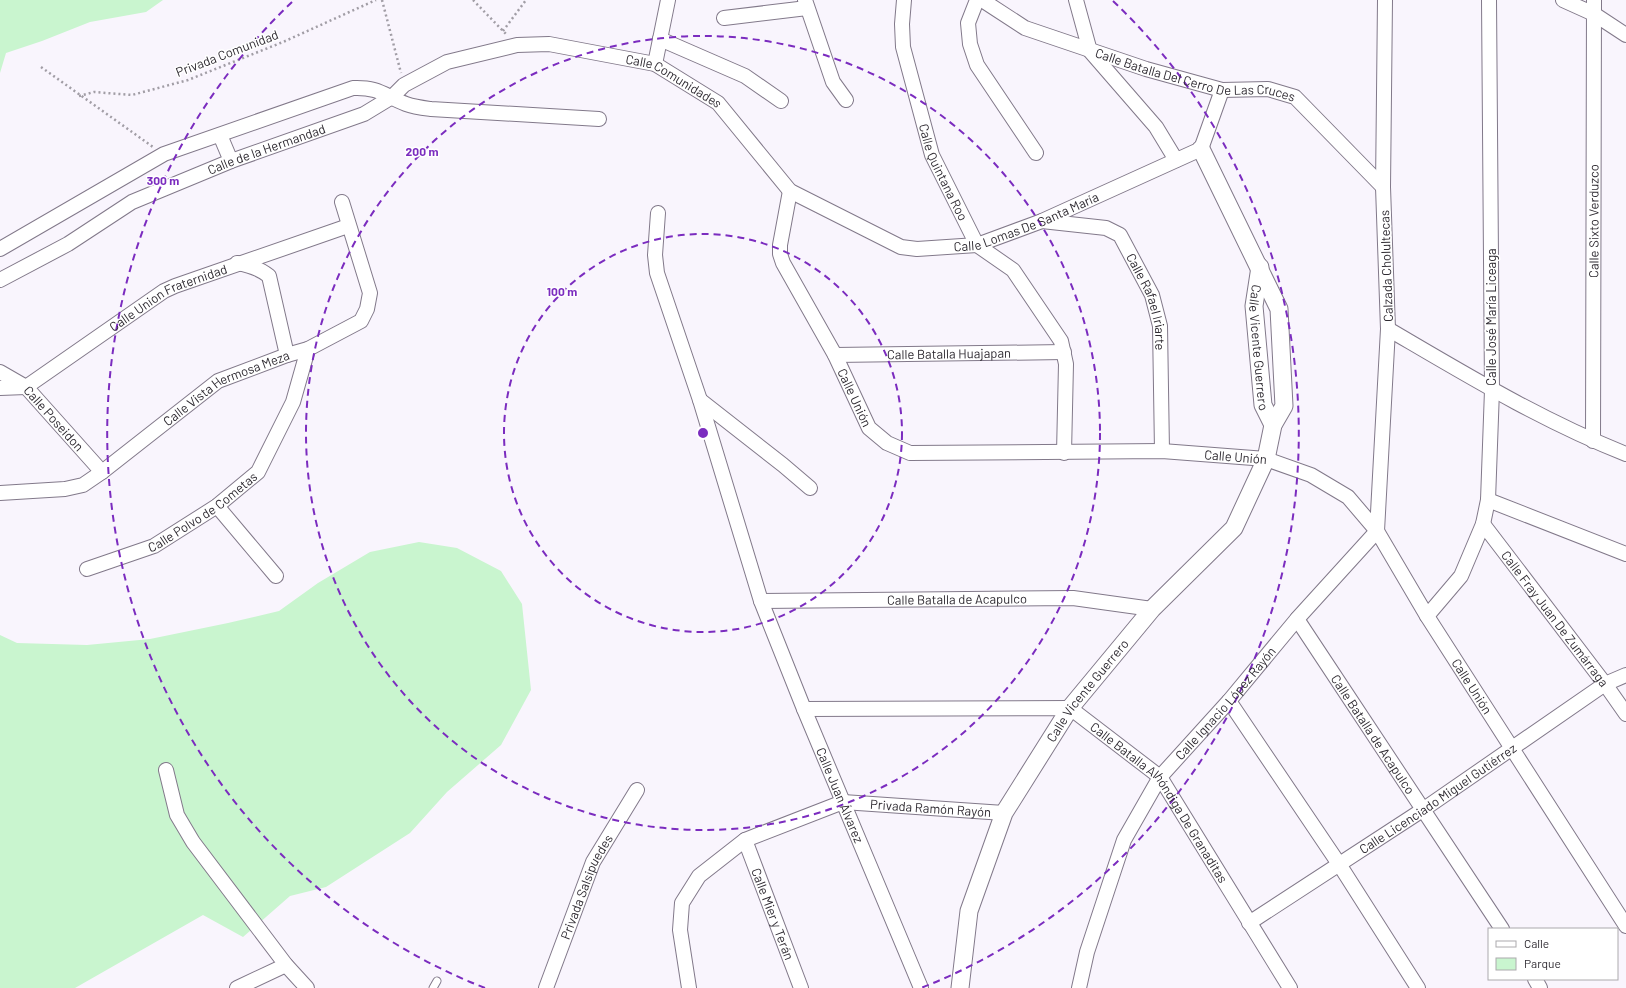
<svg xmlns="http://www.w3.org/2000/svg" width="1626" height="988" font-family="Barlow,sans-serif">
  <rect width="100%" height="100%" fill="#f9f5fd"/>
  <!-- green -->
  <path fill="#c9f5cf" d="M 0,0 L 163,0 L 146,12 L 90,22 L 42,41 L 6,53 L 0,73 Z
    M 419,542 L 457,548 L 501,571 L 522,604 L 531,690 L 501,745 L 447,792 L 410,833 L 326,887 L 290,896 L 243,937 L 203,915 L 75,988 L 0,988 L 0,635 L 17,643 L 87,645 L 150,639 L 228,623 L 279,611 L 318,583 L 370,552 Z"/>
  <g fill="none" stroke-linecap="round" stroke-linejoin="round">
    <!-- service casing -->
    <g stroke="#82798a" stroke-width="9">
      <path id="service" d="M 433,988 L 437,981"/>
    </g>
    <!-- minor casing -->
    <g stroke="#82798a" stroke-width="16">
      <g id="minor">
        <path d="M 805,0 L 833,82 L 846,100"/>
        <path id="s1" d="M 904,0 L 902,24 L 903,47 L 932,155 L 977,245 L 1013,270 L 1061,341 L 1066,364 L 1064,453"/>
        <path d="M 977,0 L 968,23 L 970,44 L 977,65 L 1036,153"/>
        <path id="s2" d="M 982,0 L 1025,28 L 1146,69 L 1222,90 L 1268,89 L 1295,97 L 1383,187"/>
        <path d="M 1076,0 L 1090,51 L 1156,127 L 1176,160"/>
        <path d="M 1563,0 L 1594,14 L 1626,35"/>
        <path d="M 724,18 L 807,8"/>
        <path d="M 660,39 L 745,76 L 781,101"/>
        <path d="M 655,64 L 668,0"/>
        <path d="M 220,135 L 231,161"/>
        <path id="s3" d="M 790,191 L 780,245 L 780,254 L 783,263 L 835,355 L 869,428 L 887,443 L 910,453 L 1162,451 L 1266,459 L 1311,475 L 1348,497 L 1377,531 L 1427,616 L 1626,926"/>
        <path id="s4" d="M 658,213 L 655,255 L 657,273 L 700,400 L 761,601 L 804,709 L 921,988"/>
        <path id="s5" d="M 1042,221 L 1106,228 L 1120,235 L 1152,295 L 1160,326 L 1162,451"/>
        <path d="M 0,249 L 164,154 L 353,88 C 379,87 383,95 406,104 C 414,107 423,108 431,109 L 599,119"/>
        <path d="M 237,263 C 250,265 259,268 269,276 L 287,355"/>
        <path id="s6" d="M 0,280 L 68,244 L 132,202 L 231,161 L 364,114 L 392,97 L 404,85 L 447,62 L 517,45 L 549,44 L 655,64 L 718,103 L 790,191 L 901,247 L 917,249 L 977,245 L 1042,221 L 1201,149 L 1222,90"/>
        <path d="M 1388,329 C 1465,374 1542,421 1626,454"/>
        <path id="s7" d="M 835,355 L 1064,352"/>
        <path id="s8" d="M 0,372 L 26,387 L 102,472"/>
        <path id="s9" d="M 0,388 L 26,387 L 164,291 L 175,286 L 348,226"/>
        <path d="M 700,400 L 783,465 L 810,488"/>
        <path id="s10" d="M 1593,441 L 1594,0"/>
        <path id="s11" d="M 0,493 L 65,489 L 83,485 L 102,472 L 218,381 L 287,355 L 308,349 L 361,321 L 367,309 L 370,293 L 342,202"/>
        <path d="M 1488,500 L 1626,554"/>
        <path d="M 217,506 L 276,576"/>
        <path id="s12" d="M 1483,524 L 1605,684 L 1626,714"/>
        <path id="s13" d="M 87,569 L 154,546 L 217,506 L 258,472 L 293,402 L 308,349"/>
        <path id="s14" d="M 761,601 L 1073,598 L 1152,609"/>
        <path d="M 1427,616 L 1461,576 L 1483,524 L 1488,500 L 1492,390 L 1489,0"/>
        <path id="s15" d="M 1297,619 L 1502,929"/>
        <path d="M 1229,701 L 1339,864 L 1418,988"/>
        <path id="s16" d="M 804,709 L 1070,708 L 1160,777 L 1290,988"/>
        <path d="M 166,770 L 177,815 L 193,842 L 286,965 L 307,988"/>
        <path id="s17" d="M 745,840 L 801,988"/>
        <path id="s18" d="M 1249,923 L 1424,809 L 1605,684 L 1626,675"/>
        <path d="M 1535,979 L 1540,988"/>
        <path d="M 237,988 L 286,965"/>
        <path id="s19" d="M 546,988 L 593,862 L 637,790"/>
        <path id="s20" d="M 689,988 L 680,930 L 682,903 L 699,876 L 745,840 L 843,802 L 1004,813"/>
        <path id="s21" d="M 1079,988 L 1087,952 L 1124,840 L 1160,777 L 1229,701 L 1297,619 L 1377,531 L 1388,329 L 1383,187 L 1385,0"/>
      </g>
    </g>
    <!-- tertiary casing -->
    <g stroke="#82798a" stroke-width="19">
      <g id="tertiary">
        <path id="s22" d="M 1260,267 L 1254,306 L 1263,405 L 1273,425"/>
        <path id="s23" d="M 960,988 L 969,911 L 1004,813 L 1070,708 L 1152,609 L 1234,528 L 1266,459 L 1273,425 L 1284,406 L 1279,309 L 1201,149"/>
      </g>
    </g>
    <!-- path -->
    <path stroke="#a19da5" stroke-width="2.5" stroke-dasharray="2 3" stroke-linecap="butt" d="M 382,0 L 401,73
      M 473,0 L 506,34
      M 503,31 L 526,0
      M 41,67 L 153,147
      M 79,96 L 94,92 L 132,95 L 188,80 L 283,42 L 376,0"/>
    <!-- service -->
    <use href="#service" stroke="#fff" stroke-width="7"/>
    <!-- minor -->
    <use href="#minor" stroke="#fff" stroke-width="14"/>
    <!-- tertiary -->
    <use href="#tertiary" stroke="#fff" stroke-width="17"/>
  </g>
  <!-- distance rings -->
  <g fill="none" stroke="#7b2cbf" stroke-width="2" stroke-dasharray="7 5">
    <circle cx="703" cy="433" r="199"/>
    <circle cx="703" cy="433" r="397"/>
    <path d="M485 988A596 596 0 0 1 293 1M1113 1A596 596 0 0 1 921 988"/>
  </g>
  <g text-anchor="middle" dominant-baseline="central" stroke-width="3" stroke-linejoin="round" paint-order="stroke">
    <!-- street labels -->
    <g font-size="13" fill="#2f2b32" stroke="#fff">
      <text transform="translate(227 53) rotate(-21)">Privada Comunidad</text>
      <text stroke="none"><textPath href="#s2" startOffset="229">Calle Batalla Del Cerro De Las Cruces</textPath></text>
      <text stroke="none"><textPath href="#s6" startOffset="736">Calle Comunidades</textPath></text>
      <text stroke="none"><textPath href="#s6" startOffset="298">Calle de la Hermandad</textPath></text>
      <text stroke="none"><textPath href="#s1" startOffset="179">Calle Quintana Roo</textPath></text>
      <text stroke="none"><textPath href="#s6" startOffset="1154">Calle Lomas De Santa María</textPath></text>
      <text stroke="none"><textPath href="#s10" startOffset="220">Calle Sixto Verduzco</textPath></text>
      <text transform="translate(1386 266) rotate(-92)">Calzada Cholultecas</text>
      <text stroke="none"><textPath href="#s9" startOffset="195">Calle Union Fraternidad</textPath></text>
      <text stroke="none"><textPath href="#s5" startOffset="153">Calle Rafael Iriarte</textPath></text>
      <text transform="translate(1491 317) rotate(-90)">Calle José María Liceaga</text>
      <text stroke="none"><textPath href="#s22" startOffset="81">Calle Vicente Guerrero</textPath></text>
      <text stroke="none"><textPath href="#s7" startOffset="114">Calle Batalla Huajapan</textPath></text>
      <text stroke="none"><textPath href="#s11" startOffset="258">Calle Vista Hermosa Meza</textPath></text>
      <text stroke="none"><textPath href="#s3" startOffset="226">Calle Unión</textPath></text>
      <text stroke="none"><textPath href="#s8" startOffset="72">Calle Poseidon</textPath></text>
      <text stroke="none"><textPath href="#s3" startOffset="634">Calle Unión</textPath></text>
      <text stroke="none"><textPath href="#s13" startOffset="130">Calle Polvo de Cometas</textPath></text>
      <text stroke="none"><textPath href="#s14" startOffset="196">Calle Batalla de Acapulco</textPath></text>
      <text stroke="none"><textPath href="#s12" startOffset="119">Calle Fray Juan De Zumárraga</textPath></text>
      <text stroke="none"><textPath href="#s3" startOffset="982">Calle Unión</textPath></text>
      <text stroke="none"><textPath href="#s23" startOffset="330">Calle Vicente Guerrero</textPath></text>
      <text stroke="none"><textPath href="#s21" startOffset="326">Calle Ignacio López Rayón</textPath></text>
      <text stroke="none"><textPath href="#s15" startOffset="138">Calle Batalla de Acapulco</textPath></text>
      <text stroke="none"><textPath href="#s4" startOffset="614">Calle Juan Álvarez</textPath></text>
      <text stroke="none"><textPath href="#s18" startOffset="226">Calle Licenciado Miguel Gutiérrez</textPath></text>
      <text stroke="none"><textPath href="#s16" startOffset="398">Calle Batalla Alhóndiga De Granaditas</textPath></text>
      <text stroke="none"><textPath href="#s20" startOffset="369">Privada Ramón Rayón</textPath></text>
      <text stroke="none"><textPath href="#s19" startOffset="109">Privada Salsipuedes</textPath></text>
      <text stroke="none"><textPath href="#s17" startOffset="79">Calle Mier y Terán</textPath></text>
    </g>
  </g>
  <circle cx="703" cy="433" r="6" fill="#7b2cbf" stroke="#fff" stroke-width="2"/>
  <g font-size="12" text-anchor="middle" font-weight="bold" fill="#7b2cbf" stroke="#fff" stroke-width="3" stroke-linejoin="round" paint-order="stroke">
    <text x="422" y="156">200 m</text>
    <text x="163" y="185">300 m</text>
    <text x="562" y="296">100 m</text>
  </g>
  <!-- legend -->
  <rect x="1488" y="928" width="130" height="52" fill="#ffffff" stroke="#acaaad"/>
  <rect x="1496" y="941" width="20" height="6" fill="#ffffff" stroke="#acaaad"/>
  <text x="1524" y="948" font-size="12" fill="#2f2b32">Calle</text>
  <rect x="1496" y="958" width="20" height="12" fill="#c9f5cf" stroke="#acaaad"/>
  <text x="1524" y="968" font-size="12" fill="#2f2b32">Parque</text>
</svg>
